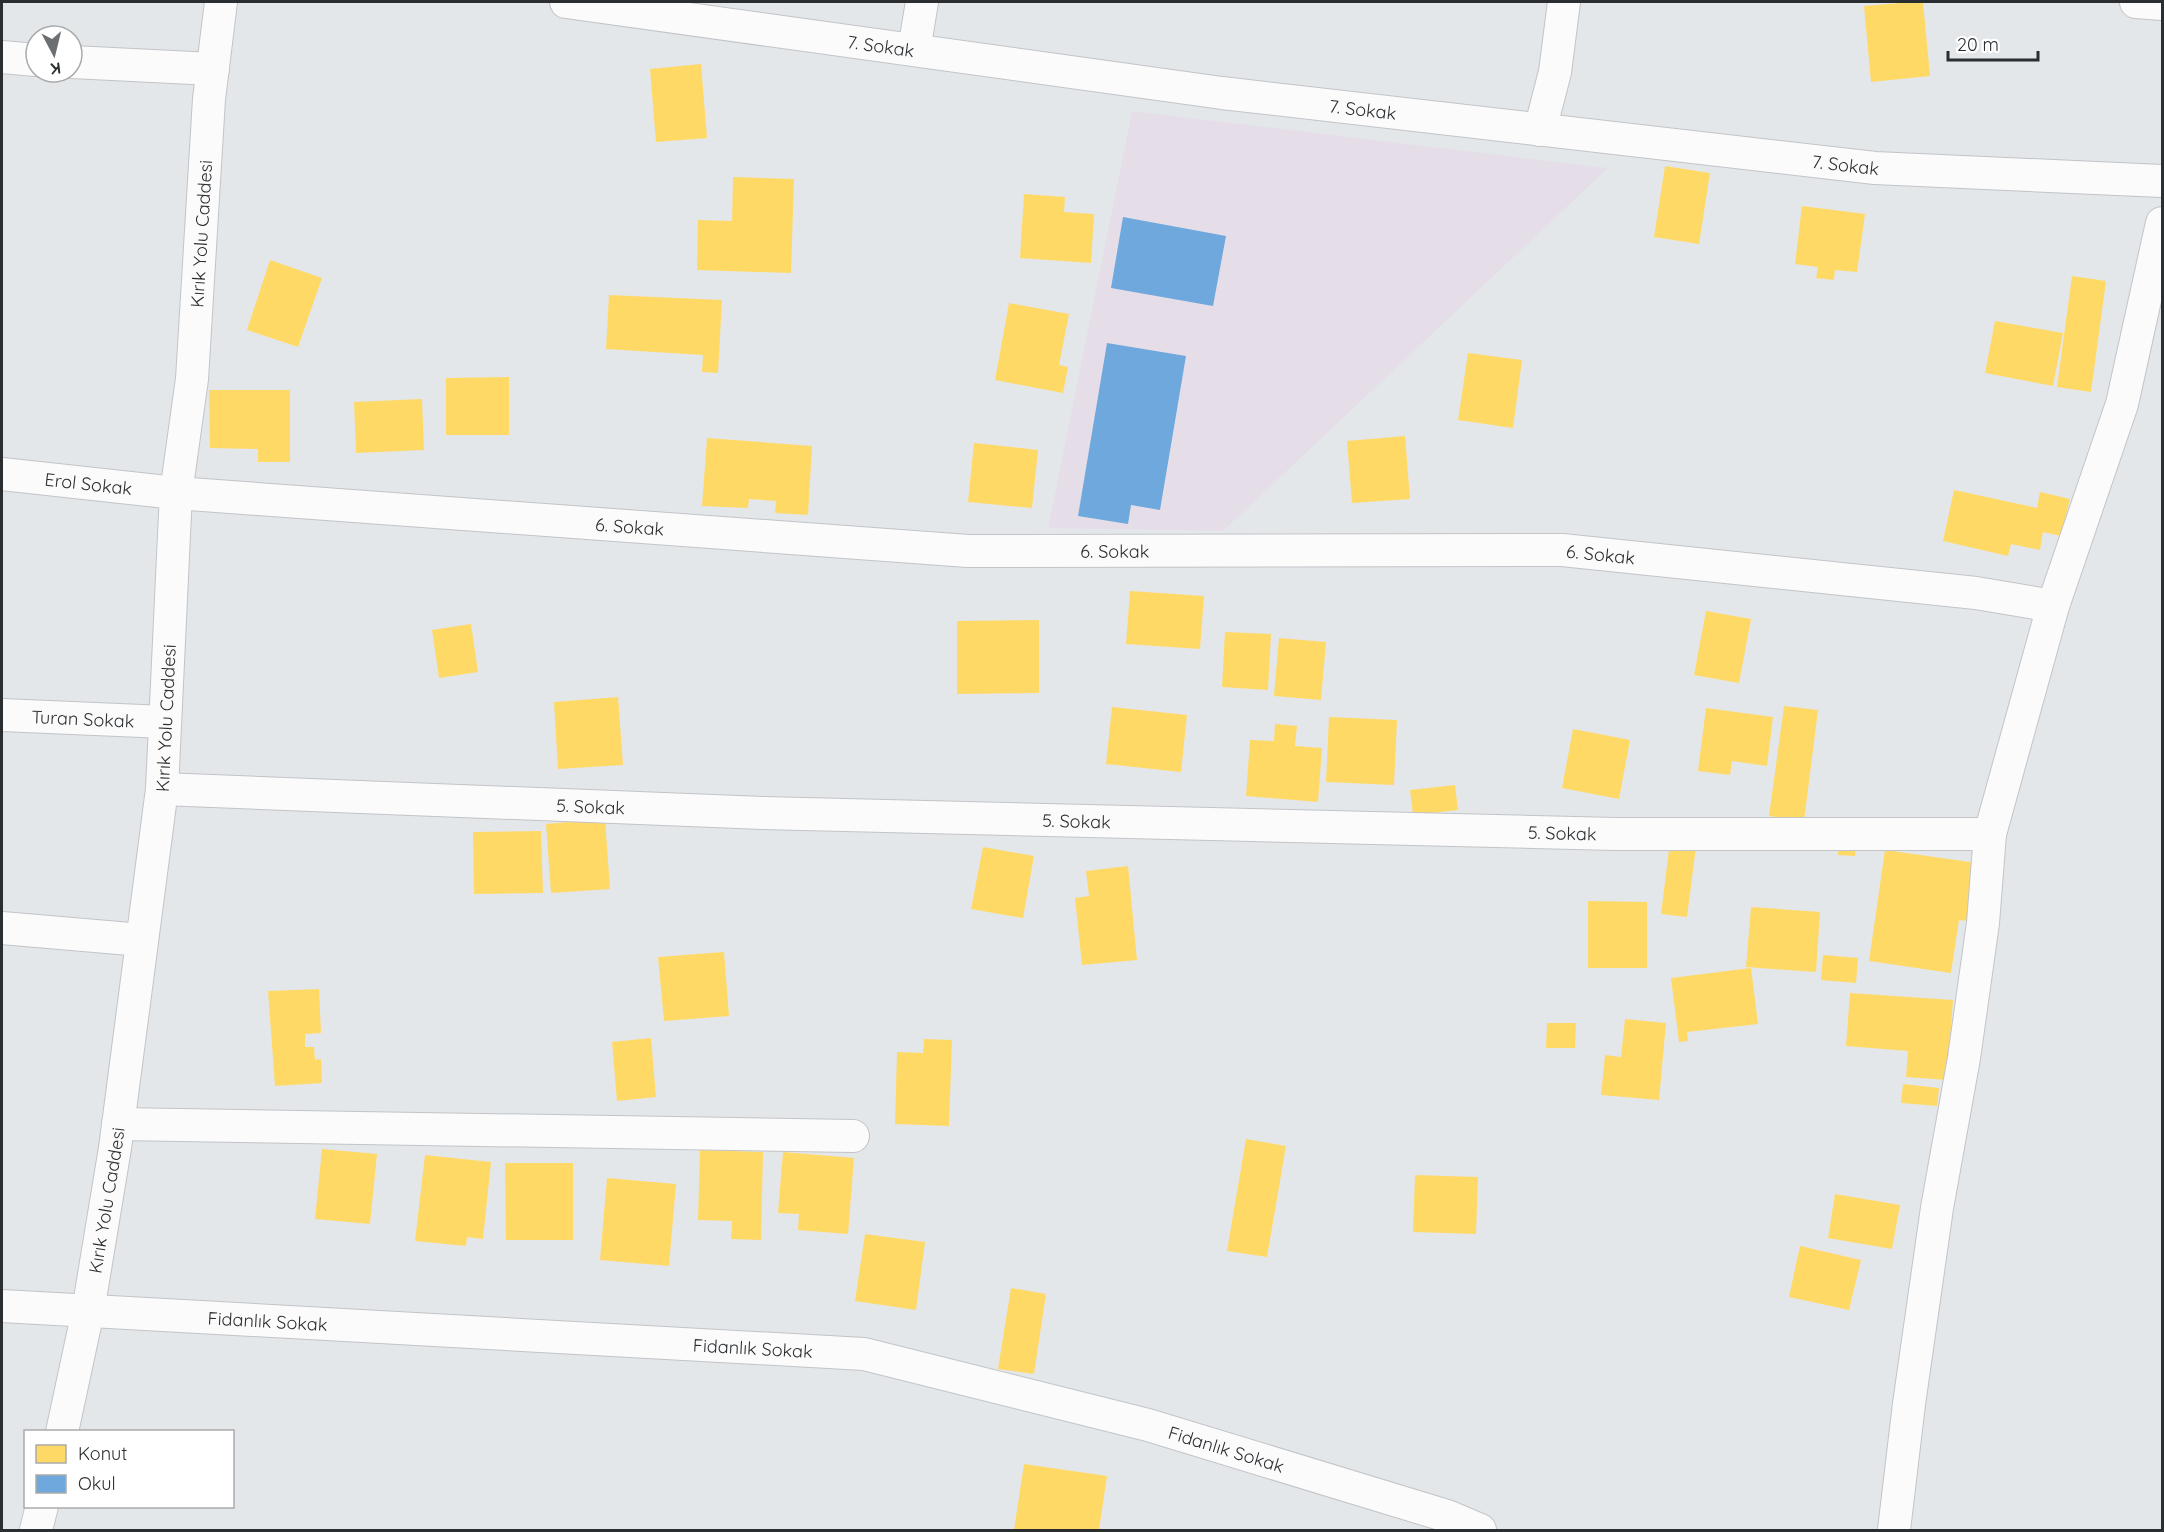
<svg xmlns="http://www.w3.org/2000/svg" width="2164" height="1532" font-family="Quicksand,sans-serif">
  <rect width="100%" height="100%" fill="#e4e7ea"/>
  <!-- education -->
  <path fill="#e5dee9" d="M 1132,111 L 1608,168 L 1223,531 L 1048,528 Z"/>
  <!-- homes -->
  <path fill="#ffd966" d="M 1912,2 L 1923,2 L 1930,76 L 1871,82 L 1864,6 Z
    M 701,64 L 707,138 L 656,142 L 650,69 Z
    M 1665,166 L 1710,173 L 1699,244 L 1654,237 Z
    M 733,177 L 794,179 L 791,273 L 697,270 L 698,220 L 732,221 Z
    M 1024,194 L 1065,197 L 1064,212 L 1094,214 L 1091,263 L 1020,258 Z
    M 1802,206 L 1865,214 L 1857,272 L 1835,270 L 1834,280 L 1816,278 L 1818,267 L 1795,264 Z
    M 270,260 L 322,278 L 298,347 L 247,330 Z
    M 2072,276 L 2106,281 L 2091,392 L 2057,387 Z
    M 609,295 L 722,300 L 718,373 L 702,372 L 703,355 L 606,349 Z
    M 1009,303 L 1069,314 L 1059,365 L 1068,367 L 1063,393 L 995,380 Z
    M 1995,321 L 2063,333 L 2053,386 L 1985,373 Z
    M 1468,353 L 1522,360 L 1513,428 L 1458,420 Z
    M 509,377 L 509,435 L 446,435 L 446,378 Z
    M 209,390 L 290,390 L 290,462 L 258,462 L 258,449 L 210,448 Z
    M 422,399 L 424,450 L 356,453 L 354,402 Z
    M 1405,436 L 1410,499 L 1352,503 L 1347,441 Z
    M 707,438 L 812,446 L 808,515 L 775,513 L 776,501 L 749,499 L 748,508 L 702,506 Z
    M 974,443 L 1038,450 L 1032,508 L 968,502 Z
    M 1954,490 L 2037,508 L 2040,492 L 2070,499 L 2061,536 L 2043,532 L 2040,550 L 2011,544 L 2008,556 L 1943,541 Z
    M 1130,591 L 1204,596 L 1200,649 L 1126,644 Z
    M 1706,611 L 1751,619 L 1739,683 L 1694,675 Z
    M 1039,620 L 1039,693 L 957,694 L 957,621 Z
    M 471,624 L 478,672 L 439,678 L 432,630 Z
    M 1225,632 L 1271,634 L 1268,690 L 1222,687 Z
    M 1279,638 L 1326,642 L 1321,700 L 1274,696 Z
    M 618,697 L 623,765 L 558,769 L 554,702 Z
    M 1784,706 L 1818,710 L 1804,821 L 1769,816 Z
    M 1112,707 L 1187,715 L 1181,772 L 1106,764 Z
    M 1706,708 L 1773,717 L 1767,766 L 1732,761 L 1730,775 L 1698,771 Z
    M 1329,717 L 1397,720 L 1394,785 L 1326,782 Z
    M 1275,724 L 1297,726 L 1295,746 L 1322,748 L 1318,802 L 1246,796 L 1250,740 L 1274,741 Z
    M 1573,729 L 1630,740 L 1619,799 L 1562,788 Z
    M 1455,785 L 1458,810 L 1413,815 L 1410,790 Z
    M 605,819 L 610,889 L 551,893 L 546,824 Z
    M 541,831 L 543,893 L 474,894 L 473,832 Z
    M 1839,841 L 1856,842 L 1855,856 L 1838,855 Z
    M 1670,842 L 1696,846 L 1687,917 L 1661,914 Z
    M 983,847 L 1034,856 L 1023,918 L 971,909 Z
    M 1885,850 L 1977,863 L 1969,921 L 1959,920 L 1951,973 L 1869,961 Z
    M 1128,866 L 1137,960 L 1082,965 L 1075,898 L 1089,896 L 1086,871 Z
    M 1588,901 L 1647,902 L 1647,968 L 1588,968 Z
    M 1751,907 L 1820,912 L 1816,972 L 1746,967 Z
    M 724,952 L 729,1016 L 664,1021 L 658,957 Z
    M 1823,955 L 1858,958 L 1856,983 L 1821,980 Z
    M 1751,968 L 1758,1024 L 1687,1032 L 1688,1041 L 1679,1042 L 1671,978 Z
    M 319,989 L 321,1033 L 305,1034 L 305,1047 L 314,1047 L 315,1060 L 321,1059 L 322,1083 L 275,1086 L 268,991 Z
    M 1850,993 L 1953,1000 L 1947,1080 L 1906,1077 L 1908,1051 L 1846,1046 Z
    M 1625,1019 L 1666,1023 L 1659,1100 L 1601,1095 L 1605,1055 L 1621,1057 Z
    M 1547,1023 L 1576,1023 L 1575,1048 L 1546,1048 Z
    M 651,1038 L 656,1097 L 617,1101 L 612,1042 Z
    M 924,1039 L 952,1040 L 949,1126 L 895,1124 L 897,1052 L 923,1053 Z
    M 1903,1084 L 1939,1088 L 1937,1106 L 1901,1103 Z
    M 1246,1139 L 1286,1146 L 1267,1257 L 1227,1251 Z
    M 322,1149 L 377,1154 L 370,1224 L 315,1219 Z
    M 700,1150 L 763,1152 L 761,1240 L 731,1239 L 732,1221 L 698,1220 Z
    M 783,1152 L 854,1158 L 848,1234 L 798,1230 L 799,1214 L 778,1213 Z
    M 425,1155 L 491,1162 L 483,1239 L 467,1237 L 466,1246 L 415,1241 Z
    M 505,1163 L 573,1163 L 573,1240 L 506,1240 Z
    M 1415,1175 L 1478,1177 L 1476,1234 L 1413,1232 Z
    M 607,1178 L 676,1184 L 669,1266 L 600,1260 Z
    M 1835,1194 L 1900,1205 L 1892,1249 L 1828,1238 Z
    M 865,1234 L 925,1242 L 916,1310 L 855,1301 Z
    M 1800,1246 L 1861,1260 L 1849,1310 L 1789,1297 Z
    M 1011,1288 L 1046,1294 L 1034,1374 L 998,1369 Z
    M 1024,1464 L 1107,1476 L 1099,1530 L 1014,1530 Z"/>
  <!-- schools -->
  <path fill="#6fa8dc" d="M 1123,217 L 1226,236 L 1213,306 L 1111,288 Z
    M 1107,343 L 1186,356 L 1160,510 L 1131,505 L 1128,524 L 1078,516 Z"/>
  <g fill="none" stroke-linecap="round" stroke-linejoin="round">
    <!-- minor casing -->
    <g stroke="#c2c4c7" stroke-width="34">
      <g id="minor">
        <path id="s1" d="M 566,2 L 1222,93 L 1875,168 L 2162,181"/>
        <path d="M 2136,2 L 2162,4"/>
        <path d="M 914,50 L 922,2"/>
        <path d="M 2,57 L 36,60"/>
        <path d="M 72,62 L 213,69"/>
        <path d="M 1540,130 L 1555,72 L 1564,2"/>
        <path id="s2" d="M 2,474 L 176,493 L 968,551 L 1562,550 L 1976,593 L 2053,606"/>
        <path id="s3" d="M 2,715 L 165,722"/>
        <path id="s4" d="M 162,789 L 763,813 L 1615,834 L 1990,834"/>
        <path d="M 2,928 L 142,940"/>
        <path d="M 118,1124 L 853,1136"/>
        <path id="s5" d="M 2,1306 L 864,1354 L 1148,1425 L 1447,1516 L 1480,1530"/>
        <path id="s6" d="M 62,1432 L 88,1311 L 115,1148 L 162,789 L 176,493 L 192,379 L 209,99 L 221,2"/>
        <path d="M 36,1530 L 42,1506"/>
        <path d="M 1894,1530 L 1909,1404 L 1937,1208 L 1964,1058 L 1983,923 L 1990,834 L 2053,606 L 2122,404 L 2162,223"/>
      </g>
    </g>
    <!-- minor -->
    <use href="#minor" stroke="#fbfbfc" stroke-width="32"/>
  </g>
  <g text-anchor="middle" dominant-baseline="central" stroke-width="6" stroke-linejoin="round" paint-order="stroke">
    <!-- street labels -->
    <g font-size="18" fill="#2b2e30" stroke="#fff">
      <text stroke="none"><textPath href="#s1" startOffset="318">7. Sokak</textPath></text>
      <text stroke="none"><textPath href="#s1" startOffset="804">7. Sokak</textPath></text>
      <text stroke="none"><textPath href="#s1" startOffset="1290">7. Sokak</textPath></text>
      <text stroke="none"><textPath href="#s6" startOffset="1208">Kırık Yolu Caddesi</textPath></text>
      <text stroke="none"><textPath href="#s2" startOffset="87">Erol Sokak</textPath></text>
      <text stroke="none"><textPath href="#s2" startOffset="630">6. Sokak</textPath></text>
      <text stroke="none"><textPath href="#s2" startOffset="1116">6. Sokak</textPath></text>
      <text stroke="none"><textPath href="#s2" startOffset="1602">6. Sokak</textPath></text>
      <text stroke="none"><textPath href="#s3" startOffset="81">Turan Sokak</textPath></text>
      <text stroke="none"><textPath href="#s6" startOffset="722">Kırık Yolu Caddesi</textPath></text>
      <text stroke="none"><textPath href="#s4" startOffset="429">5. Sokak</textPath></text>
      <text stroke="none"><textPath href="#s4" startOffset="915">5. Sokak</textPath></text>
      <text stroke="none"><textPath href="#s4" startOffset="1401">5. Sokak</textPath></text>
      <text stroke="none"><textPath href="#s6" startOffset="236">Kırık Yolu Caddesi</textPath></text>
      <text stroke="none"><textPath href="#s5" startOffset="266">Fidanlık Sokak</textPath></text>
      <text stroke="none"><textPath href="#s5" startOffset="752">Fidanlık Sokak</textPath></text>
      <text stroke="none"><textPath href="#s5" startOffset="1238">Fidanlık Sokak</textPath></text>
    </g>
  </g>
  <!-- border -->
  <rect width="2164" height="1532" fill="none" stroke="#2b2e30" stroke-width="6"/>
  <!-- legend -->
  <rect x="24" y="1430" width="210" height="78" fill="#ffffff" stroke="#aaabac" stroke-width="1.5"/>
  <rect x="36" y="1445" width="30" height="18" fill="#ffd966" stroke="#aaabac" stroke-width="1.5"/>
  <text x="78" y="1460" font-size="18" fill="#2b2e30">Konut</text>
  <rect x="36" y="1475" width="30" height="18" fill="#6fa8dc" stroke="#aaabac" stroke-width="1.5"/>
  <text x="78" y="1490" font-size="18" fill="#2b2e30">Okul</text>
  <!-- north arrow -->
  <g transform="translate(54 54) rotate(173)"><circle r="28" fill="#ffffff" stroke="#aaabac" stroke-width="1.5"/>
  <path d="M0-4.5L10 22L0 15L-10 22Z" fill="#6c6f71"/>
  <text y="-9" font-size="16" font-weight="bold" text-anchor="middle" fill="#2b2e30">K</text>
  </g>
  <!-- scale -->
  <path d="M1948 51v9h90v-9" fill="none" stroke="#2b2e30" stroke-width="3"/>
  <text x="1957" y="51" font-size="18" fill="#2b2e30" stroke="#ffffff" stroke-width="4.5" paint-order="stroke">20 m</text>
</svg>
